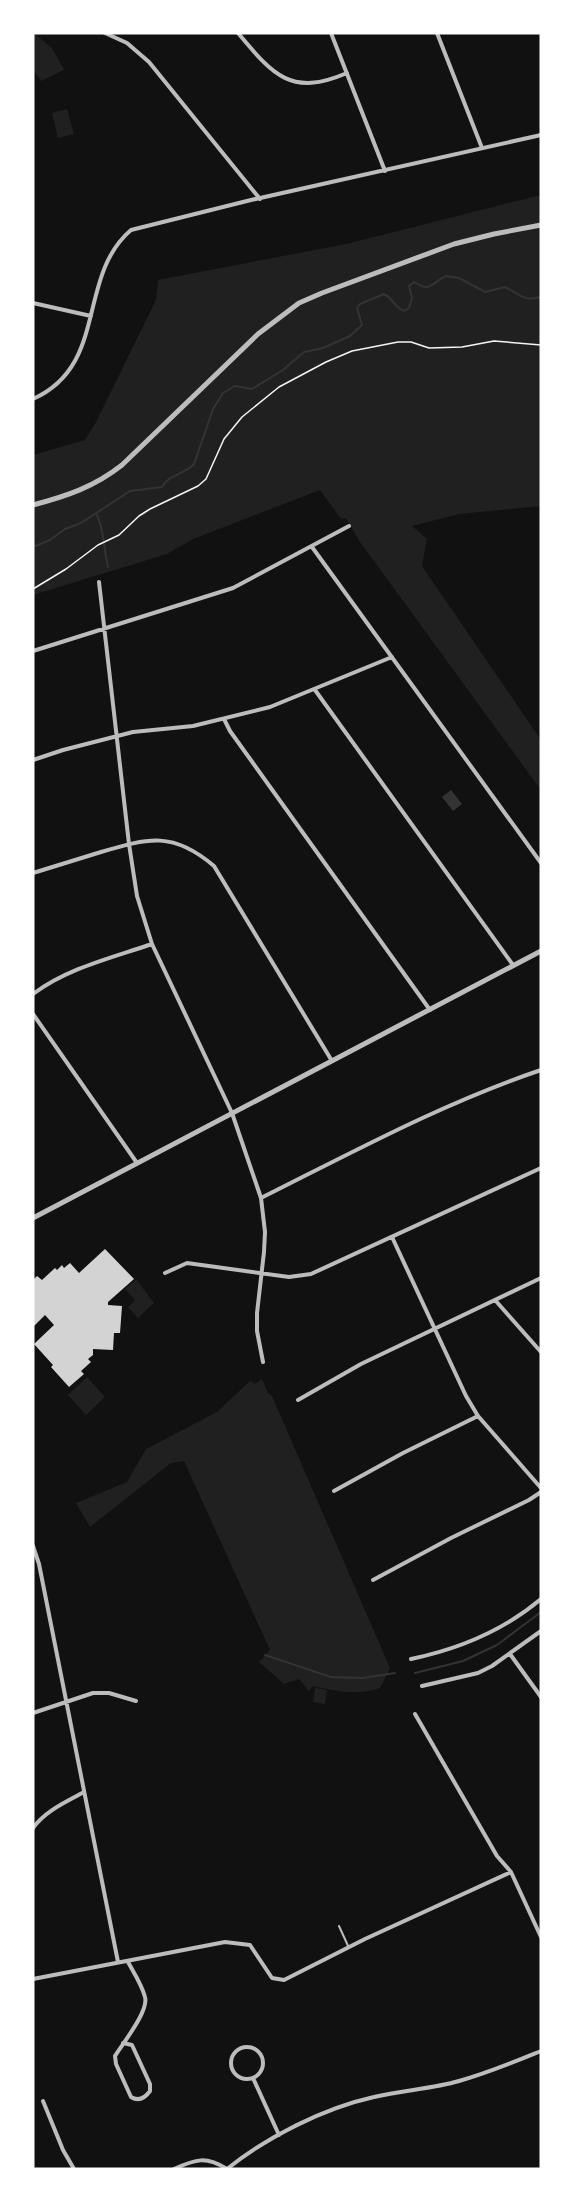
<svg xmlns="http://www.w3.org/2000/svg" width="574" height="2202" font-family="'Golos Text',sans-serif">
  <rect width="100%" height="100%" fill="#111"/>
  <!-- green -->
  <path fill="#202020" d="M 33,33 L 52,48 L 64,70 L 41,81 L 33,70 Z
    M 67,109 L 74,134 L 58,138 L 52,113 Z
    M 541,195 L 541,506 L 459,514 L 412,526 L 427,539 L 422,566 L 541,740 L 541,790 L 360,542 L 346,518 L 341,519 L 320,490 L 193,539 L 167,554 L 33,595 L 33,455 L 85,440 L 96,422 L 156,300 L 158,280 L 346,244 Z
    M 136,1279 L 154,1303 L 138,1318 L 128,1307 L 135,1300 L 125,1289 Z
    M 87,1377 L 105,1397 L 86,1415 L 68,1395 Z
    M 262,1379 L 268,1393 L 272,1396 L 390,1668 L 380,1688 C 359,1696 334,1691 313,1686 L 309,1691 L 299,1679 L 284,1684 L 259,1662 L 270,1650 L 184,1461 L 171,1463 L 90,1527 L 76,1503 L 127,1482 L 146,1449 L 217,1412 L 250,1381 L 255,1384 Z
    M 315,1688 L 327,1690 L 325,1704 L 313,1702 Z"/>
  <!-- water -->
  <path fill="#333" d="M 451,790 L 462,804 L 453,811 L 442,797 Z"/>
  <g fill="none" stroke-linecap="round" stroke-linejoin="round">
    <!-- stream -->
    <path stroke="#333" stroke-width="2" d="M 97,515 C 104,529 104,551 108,567
      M 33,547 L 50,540 L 65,529 L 81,523 L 130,491 L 162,487 C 169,474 184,475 194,464 L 213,409 L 223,393 L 235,386 L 252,389 L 283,370 L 304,352 L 323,348 L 350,336 L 362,325 L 357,308 L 360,304 L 384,294 C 393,298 394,307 404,311 L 409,308 L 412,298 L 409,286 L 414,282 C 431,293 431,283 446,276 L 459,278 L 485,292 L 505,287 C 520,294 523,302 541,297
      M 265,1655 L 331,1677 L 363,1678 L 395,1673
      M 415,1673 L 463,1661 L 497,1645 L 541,1612"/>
  </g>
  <!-- building -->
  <path fill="#d3d3d3" d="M 105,1249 L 134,1279 L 108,1302 L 108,1305 L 122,1306 L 120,1333 L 114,1333 L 113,1350 L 93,1349 L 93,1355 L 88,1359 L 91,1362 L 81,1371 L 84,1374 L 69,1387 L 51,1367 L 53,1365 L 34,1344 L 54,1325 L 45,1315 L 33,1327 L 33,1280 L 37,1276 L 42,1280 L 55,1268 L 57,1270 L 62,1265 L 64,1268 L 70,1263 L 79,1273 Z"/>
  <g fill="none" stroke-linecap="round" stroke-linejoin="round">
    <!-- path -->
    <path stroke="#f5f5f5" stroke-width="1.5" d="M 33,589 L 66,569 L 98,545 L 119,535 L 139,516 L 150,509 L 198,486 L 206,479 L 224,439 L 242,417 L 279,387 L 326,362 L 352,351 L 398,342 L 411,342 L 429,348 L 462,347 L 494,341 L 541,345"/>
    <!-- service -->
    <path stroke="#bcbcbc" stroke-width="2" d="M 339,1926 L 349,1948"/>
    <!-- minor -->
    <path stroke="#bcbcbc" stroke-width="4" d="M 105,33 L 127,43 L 149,62 L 260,199
      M 238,33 C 273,75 291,97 347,73
      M 331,33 L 385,171
      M 437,33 L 482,148
      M 33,303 L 91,316
      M 33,399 C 109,365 76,277 131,230 L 251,200 L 541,135
      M 312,547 L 541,863
      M 99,582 L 129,844 L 137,896 L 152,944 L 232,1113 L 261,1198 L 265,1232 L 264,1252 L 257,1313 L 257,1331 L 263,1362
      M 33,651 L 233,588 L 349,526
      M 315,690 L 513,965
      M 224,719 L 230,731 L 430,1010
      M 33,760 L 63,750 L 133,732 L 193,726 L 270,707 L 392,657
      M 33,873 C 56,866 78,859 101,852 C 149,838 173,831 214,866 L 332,1061
      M 33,994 C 68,968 111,958 152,944
      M 33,1014 L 137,1163
      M 261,1198 C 353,1152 443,1103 541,1070
      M 392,1237 L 466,1396 L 478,1416 L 541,1488
      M 165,1273 L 187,1263 L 289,1277 L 311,1274 L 541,1168
      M 495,1300 L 541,1352
      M 298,1400 L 361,1364 L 541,1278
      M 334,1491 L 403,1453 L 478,1416
      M 33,1546 L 39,1564 L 118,1962
      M 373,1580 L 451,1538 L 529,1500 L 541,1492
      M 510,1654 L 541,1697
      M 411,1659 C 459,1649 503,1631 541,1599
      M 422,1686 L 478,1673 L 492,1666 L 541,1631
      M 33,1713 L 93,1693 L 109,1693 L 136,1701
      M 415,1714 L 497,1856 L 511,1872 L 541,1937
      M 33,1828 C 45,1811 66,1802 84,1792
      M 33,1979 L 225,1942 L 250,1945 L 272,1978 L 284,1980 L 365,1939 L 511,1872
      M 123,2043 L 132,2045 L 150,2084 L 150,2091 C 145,2098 139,2102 131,2097 L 116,2064 L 115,2056 C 123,2043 149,2011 145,1997 C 142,1985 134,1973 128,1962
      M231 2063a16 16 0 1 1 32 0a16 16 0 1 1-32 0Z
      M 253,2078 L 279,2135
      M 43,2101 L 63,2150 L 74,2169
      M 174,2169 C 196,2159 206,2156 227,2169
      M 227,2169 C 267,2137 324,2108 374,2097 C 402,2090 432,2089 459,2081 C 488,2073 514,2062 541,2051"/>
    <!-- tertiary -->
    <path stroke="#bcbcbc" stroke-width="5" d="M 33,505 C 67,496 94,487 122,465 L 258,334 L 299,303 L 322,293 L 454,244 L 494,234 L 541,225
      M 33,1218 L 541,951"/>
  </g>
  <!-- border -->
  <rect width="574" height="2202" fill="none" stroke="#ffffff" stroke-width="69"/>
</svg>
